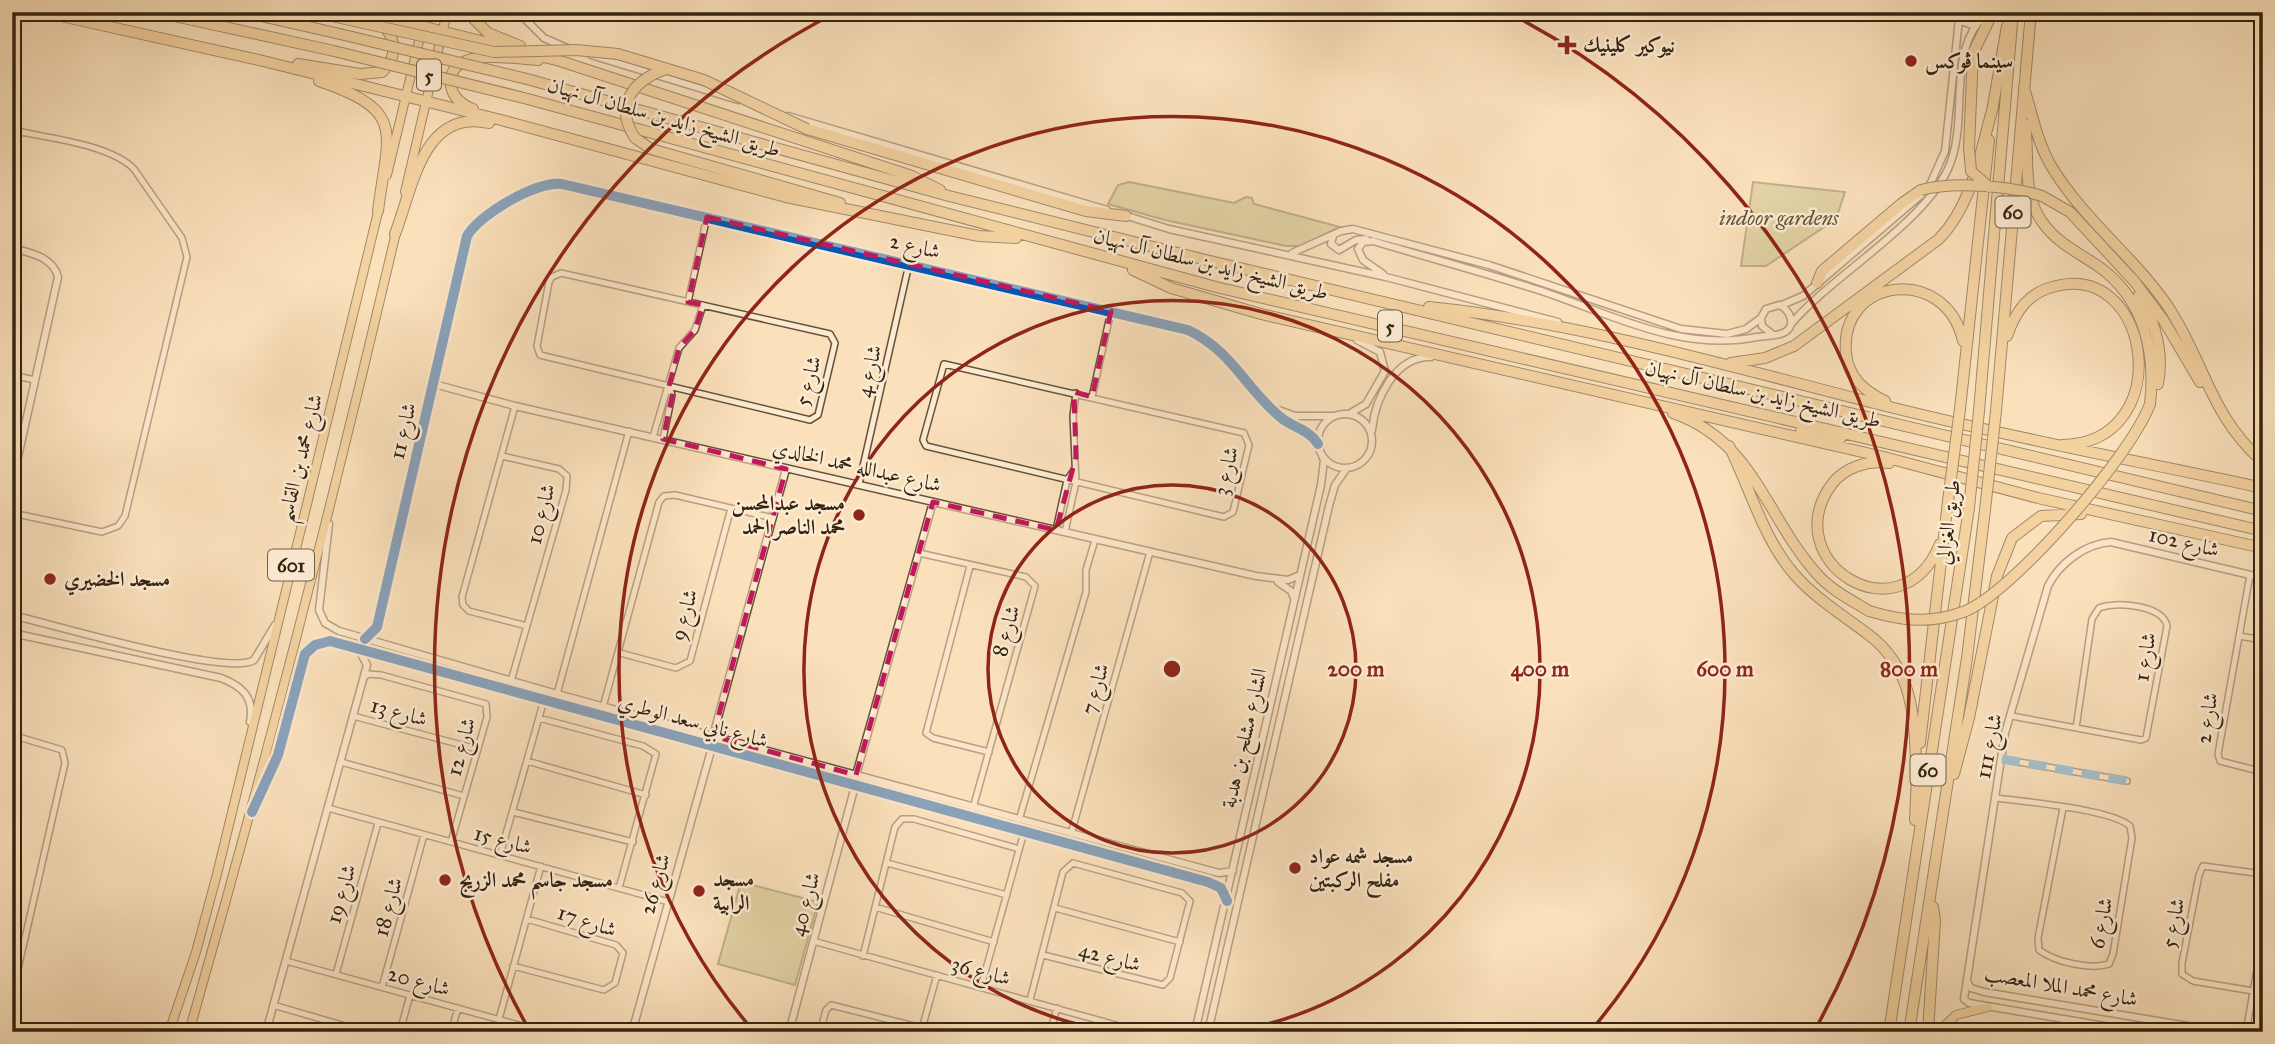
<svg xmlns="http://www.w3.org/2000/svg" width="2275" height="1044" font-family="'IM FELL Great Primer',Amiri,serif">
  <rect width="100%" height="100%" fill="#fae0bb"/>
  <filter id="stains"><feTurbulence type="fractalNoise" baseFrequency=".00286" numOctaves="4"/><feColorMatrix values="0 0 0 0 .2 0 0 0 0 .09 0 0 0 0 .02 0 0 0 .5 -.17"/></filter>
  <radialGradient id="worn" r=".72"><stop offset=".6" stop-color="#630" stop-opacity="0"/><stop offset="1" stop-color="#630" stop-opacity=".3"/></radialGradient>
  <!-- green -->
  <path fill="#c6c08b" stroke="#7d724e" stroke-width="2" d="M 1129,182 L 1234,203 L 1246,197 L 1252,198 L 1254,204 L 1340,227 L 1301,246 L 1286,246 L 1165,220 L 1108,204 L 1118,185 Z
    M 1753,182 L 1845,192 L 1836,219 L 1766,266 L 1741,266 Z
    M 741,882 L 818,902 L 795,985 L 718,964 Z"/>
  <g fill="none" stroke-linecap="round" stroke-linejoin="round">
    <!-- minor casing -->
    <g stroke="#66523b" stroke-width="8">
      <path id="minor" d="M 12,130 C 47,138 110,144 134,169 L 182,238 L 187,257 L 125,516 L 118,526 L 102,532 L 12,513
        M 561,273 L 830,334 L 835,343 L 818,415 L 810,420 L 540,355 L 537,346 L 549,282 L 552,277 Z
        M 688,302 L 707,217
        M 944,364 L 1244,433 L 1249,445 L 1233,512 L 1224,517 L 926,446 L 923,440 Z
        M 12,375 L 35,380
        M 1092,397 L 1111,311
        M 515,406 L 462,597 L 463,605 L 469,611 L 527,626
        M 653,437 L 679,348 L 695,330 L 703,305
        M 663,439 L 672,395 L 669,386
        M 502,456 L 559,469 L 567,476 L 566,490 L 511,681
        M 859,484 L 909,264
        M 1056,530 L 1067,480 L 1074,470
        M 1065,532 L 1076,482 L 1073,416 L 1076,393
        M 919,553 L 1026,577 L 1035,586 L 973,808
        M 970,566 L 926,733 L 933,738 L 989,752
        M 2250,575 L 2218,754 L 2220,761 L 2263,772
        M 2239,636 L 2263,640
        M 620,653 L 676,668 L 690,661 L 731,508
        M 364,677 L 369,674 L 381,675 L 486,704 L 487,717 L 451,842
        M 557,694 L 629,431
        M 603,707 L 659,502 L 664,496 L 675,495 L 773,518
        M 353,716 L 477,749
        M 2012,716 L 2141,740 L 2146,738 L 2167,626 C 2163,605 2115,601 2099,608 L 2092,619 L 2076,728
        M 539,718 L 643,746 L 656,754 L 619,888
        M 12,735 L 62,750 L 65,763 L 12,995
        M 2002,759 L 2127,781
        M 527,761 L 646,795
        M 341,762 L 464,796
        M 1997,798 C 2026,802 2110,809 2130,826 L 2132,838 L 2113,954 L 2109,964 C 2090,970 2055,962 2039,950 L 2038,938 L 2063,808
        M 328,808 L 669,902
        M 513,812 L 633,842
        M 1019,820 L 1086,592 L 1086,570 L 1095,540
        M 1071,834 L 1150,552
        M 500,855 L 544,700
        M 887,863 L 1007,895
        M 875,907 L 994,942
        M 1055,908 L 1180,942
        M 813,941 L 1141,1032
        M 863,956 L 895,827 L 902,819 L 914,819 L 1019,849
        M 286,961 L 544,1032
        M 513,966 L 604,990 L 615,983 L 623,953 L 616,945 L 527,919
        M 336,974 L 378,823
        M 382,987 L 424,835
        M 981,987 L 1024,832
        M 2253,991 L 2193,981 L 2182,974 L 2182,963 L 2199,875 L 2203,866 L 2263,874
        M 1030,1000 L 1063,872 L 1073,863 L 1182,893 L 1190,901 L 1170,978 L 1163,985 L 1043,955
        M 273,1005 L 366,1032
        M 499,1019 L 541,866
        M 400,1032 L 410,995
        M 451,1032 L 458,1008
        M 820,1032 L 826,1010 L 831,1005 L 922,1028
        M 921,1032 L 937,975
        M 1050,1032 L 1057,1008
        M 1100,1032 L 1103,1021
        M 2246,1032 L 2263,936"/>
    </g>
    <!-- tertiary casing -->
    <g stroke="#66523b" stroke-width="9">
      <path id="tertiary" d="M 518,12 L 544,38 L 567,48
        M 1956,12 L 1961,21 L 1972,25 L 1981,21 L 1986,12
        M 591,55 L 738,100
        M 788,116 L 1107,210
        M 1124,215 L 1169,229 L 1386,277 L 1558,322
        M 1333,236 L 1331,244 L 1339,250 L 1356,240 L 1366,239
        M 12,248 C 31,253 53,257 58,277 L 12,484
        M 1292,253 L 1341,231 L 1353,229 L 1489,265 L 1681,329 L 1727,334 L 1746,329 L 1761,318
        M 1383,274 L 1363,260 L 1358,249 L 1363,242 L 1373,241 C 1426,257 1479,271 1532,288 C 1606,311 1677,353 1757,337 C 1764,336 1776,336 1783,333 C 1797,327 1791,310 1779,305 L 1766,309 L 1761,318 L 1762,326 L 1772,334
        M 1782,305 L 1803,296 L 1928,189 L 1945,151 L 1959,19
        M 1791,324 C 1834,274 1922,225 1948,169 C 1969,123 1948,61 1978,23
        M 434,384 L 515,406 L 1256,576 L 1288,580 L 1300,575
        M 1273,408 L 1295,416 L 1334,416
        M 1349,414 L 1366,404 L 1385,371 L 1380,352 L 1357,340
        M1318 441a27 27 0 1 1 54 0a27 27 0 1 1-54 0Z
        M 1372,430 C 1375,399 1395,356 1431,357
        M 329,524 L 319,610 L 325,623 L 339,631 L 557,694 L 1219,873 L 1233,871
        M 1278,582 L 1291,591 L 1294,598
        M 12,615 C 51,624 229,677 254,660 L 275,625
        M 12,633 L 221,678 C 242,686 255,698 250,722
        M 365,639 L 377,627 L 467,236 C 480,214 536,181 562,184 L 1188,330 C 1232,351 1244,386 1279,416 C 1292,428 1308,428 1318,444
        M 713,736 L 786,469
        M 856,775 L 933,502
        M 256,804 L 278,755 L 305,654 L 315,645 L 330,641 L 1208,882 L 1221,888 L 1227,901
        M 1967,982 L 1971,988 L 1984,992 L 2224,1032
        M 266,1032 L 367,665 L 359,650
        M 632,1032 L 712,747
        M 789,1032 L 855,786
        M 1195,1032 L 1321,485 L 1324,460 L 1321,453
        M 1208,1032 L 1329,506 L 1335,485 L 1347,468
        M 2140,1032 L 1969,1003 L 1964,999 L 2005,733 L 2048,586 C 2059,564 2084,544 2111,542 L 2263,578"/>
    </g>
    <!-- primary casing -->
    <g stroke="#342310" stroke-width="10">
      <path id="primary" d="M 387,175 L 426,12
        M 405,192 L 447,12
        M 169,1032 L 196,952 L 217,874 L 379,208
        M 189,1032 C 265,766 334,498 397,228
        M 1938,1032 L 1956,1015 L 1988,1007"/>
    </g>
    <!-- motorway casing -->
    <g stroke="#342310" stroke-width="12">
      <path id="motorway" d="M 43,12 L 259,60 L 501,120 L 786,197 L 979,236 L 1016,238
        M 156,12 L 334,51
        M 244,12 L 340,34
        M 365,12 L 560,61 L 912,176 L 940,190
        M 467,12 L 488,33 L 520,46
        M 298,64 L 360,74 L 382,72 C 397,58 397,41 384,26
        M 527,79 L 949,196 L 1206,260 L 2263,511
        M 319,81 C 407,111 388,131 378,211
        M 2024,88 C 2032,113 2037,141 2050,164 C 2082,219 2135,257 2169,308 C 2205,363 2210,416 2263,462
        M 524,98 L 1216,287 L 2263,531
        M 473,109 C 463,105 453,98 451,86 C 446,45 514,59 538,60
        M 1992,111 L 2007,26
        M 2025,124 C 2030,157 2021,194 2043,223 C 2057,243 2079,253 2098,266 C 2144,298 2156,352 2150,404
        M 807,129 L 1086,211 L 1126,216
        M 635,138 L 651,149 L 840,203
        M 1969,147 L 1973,53 L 1993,12
        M 2042,196 L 2070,212 L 2135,282 L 2164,321 L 2200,382
        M 395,234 C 413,187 423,108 489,123
        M 1133,270 L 1171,288 L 1261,314 L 1884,457 L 2038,498 L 2263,548
        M 1817,283 L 1822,271 L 1901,204 L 1921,190
        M 2139,295 C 2156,323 2164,352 2158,384
        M 1429,307 C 1585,323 1738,369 1890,407 C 2013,438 2138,461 2263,488
        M 2007,336 C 2016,310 2029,292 2056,286 C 2152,262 2177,442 2063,445
        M 1731,363 L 1765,358 L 1794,346 L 1939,239 C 1973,204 1980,152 1993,107
        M 1885,401 C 1864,391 1848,377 1846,353 C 1839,277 1946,264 1963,341
        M 1960,409 L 1989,140
        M 1979,411 L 2013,12
        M 1996,411 L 2031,12
        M 1673,413 C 1754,441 1765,516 1817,574 C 1831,590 1851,600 1869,611
        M 1801,431 L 1841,438
        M 1729,446 C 1750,488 1763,538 1794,574 C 1816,599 1843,615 1869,635 C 1917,671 1914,726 1917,780
        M 1889,463 C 1868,460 1845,467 1832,484 C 1775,561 1900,641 1940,544
        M 1920,743 L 1948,501
        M 1954,774 L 1969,718 L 1997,576 L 2012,538 L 2041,516 L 2081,514
        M 1915,820 L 1917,776
        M 1889,1032 L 1969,508
        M 1909,1032 L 1967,658 L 1985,510
        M 1928,1032 L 1935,921 L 1933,907"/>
    </g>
    <!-- minor -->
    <use href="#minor" stroke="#fcebd3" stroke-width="5"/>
    <!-- tertiary -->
    <use href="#tertiary" stroke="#fcebd3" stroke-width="6"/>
    <!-- primary -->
    <use href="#primary" stroke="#edc07e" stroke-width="8"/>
    <!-- motorway -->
    <use href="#motorway" stroke="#edc07e" stroke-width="10"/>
    <!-- motorway-bridge casing -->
    <g stroke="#342310" stroke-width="12" stroke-linecap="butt">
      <path id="motorway-bridge" d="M 314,12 L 494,52 L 576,50 L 618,54 L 704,80 L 807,129
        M 340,34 L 527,79
        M 334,51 L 524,98
        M 635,138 C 613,105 634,80 666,69
        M 1969,147 L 1971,171 L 1989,187
        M 1921,190 C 1954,181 2010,186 2042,196
        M 1948,501 L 1960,409
        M 1969,508 L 1979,411
        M 1985,510 L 1996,411
        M 1869,611 C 1902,621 1930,624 1963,612 C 2012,594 2132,454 2150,404"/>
    </g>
    <!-- motorway-bridge -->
    <use href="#motorway-bridge" stroke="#edc07e" stroke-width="10"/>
    <!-- quiet -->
    <path stroke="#3e9cde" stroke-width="9" stroke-dasharray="18 9" stroke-linecap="butt" d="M 2002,759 L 2127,781"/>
    <!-- cycleway casing -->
    <g stroke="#fcebd3" stroke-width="15">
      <path id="cycleway" d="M 365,639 L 377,627 L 467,236 C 480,214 536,181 562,184 L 1188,330 C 1232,351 1244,386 1279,416 C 1292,428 1308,428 1318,444
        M 252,812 L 278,755 L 305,654 L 315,645 L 330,641 L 1208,882 L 1221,888 L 1227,901"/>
    </g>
    <!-- cycleway -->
    <use href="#cycleway" stroke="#0057b8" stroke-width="10"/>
  </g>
  <!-- marked area -->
  <path d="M0 0H2275V1044H0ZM 707,217 L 1111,311 L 1092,397 L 1074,392 L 1076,457 L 1056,530 L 933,502 L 856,775 L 713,736 L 786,469 L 663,439 L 673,392 L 669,386 L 679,348 L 695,330 L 703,305 L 688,302 Z" fill="#fae0bb" fill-opacity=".55" fill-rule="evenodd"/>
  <path fill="none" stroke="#c2185b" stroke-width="5" stroke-dasharray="14 9" stroke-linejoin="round" d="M 707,217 L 1111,311 L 1092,397 L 1074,392 L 1076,457 L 1056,530 L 933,502 L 856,775 L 713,736 L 786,469 L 663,439 L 673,392 L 669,386 L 679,348 L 695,330 L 703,305 L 688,302 Z"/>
  <!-- distance rings -->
  <g fill="none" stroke="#8f2418" stroke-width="3.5">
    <circle cx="1172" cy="669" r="184"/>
    <path d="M1108 1031A368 368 0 1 1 1236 1031"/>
    <path d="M751 1028A553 553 0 1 1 1593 1028"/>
    <path d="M527 1026A737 737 0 0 1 837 12M1507 12A737 737 0 0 1 1817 1026"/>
  </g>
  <!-- markers -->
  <g fill="#8f2418" stroke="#fcebd3" stroke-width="2.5">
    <path d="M1563.5 34.5h7v7h7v7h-7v7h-7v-7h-7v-7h7z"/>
    <circle cx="1911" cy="61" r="7"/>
    <circle cx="859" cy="515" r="7"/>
    <circle cx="50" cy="579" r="7"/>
    <circle cx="1295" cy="868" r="7"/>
    <circle cx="445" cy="880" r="7"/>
    <circle cx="699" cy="891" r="7"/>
  </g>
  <g text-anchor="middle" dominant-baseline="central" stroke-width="5" stroke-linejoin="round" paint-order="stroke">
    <!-- shield labels -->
    <g fill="#fcebd3" stroke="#705f4a" stroke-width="2">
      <rect x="417" y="59.5" width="24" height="31" rx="5"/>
      <rect x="1995.5" y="196.5" width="35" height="31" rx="5"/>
      <rect x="1378" y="310.5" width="24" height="31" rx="5"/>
      <rect x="268" y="549.5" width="46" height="31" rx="5"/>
      <rect x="1910.5" y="754.5" width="35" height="31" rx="5"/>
    </g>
    <g font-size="19" font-weight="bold" fill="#342310">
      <text x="429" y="75">5</text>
      <text x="2013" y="212">60</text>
      <text x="1390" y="326">5</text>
      <text x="291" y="565">601</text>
      <text x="1928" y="770">60</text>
    </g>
    <!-- poi labels -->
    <g font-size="21" font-weight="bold" fill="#342310" stroke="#fcebd3" text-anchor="start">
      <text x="1583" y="45">نيوكير كلينيك</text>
      <text x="1925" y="61">سينما ڤوكس</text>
      <text x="845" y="503" text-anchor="end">مسجد عبدالمحسن<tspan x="845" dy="24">محمد الناصر الحمد</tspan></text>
      <text x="64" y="579">مسجد الخضيري</text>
      <text x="1309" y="856">مسجد شمه عواد<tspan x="1309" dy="24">مفلح الركبتين</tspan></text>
      <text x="713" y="879">مسجد<tspan x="713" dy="24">الرابية</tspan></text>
      <text x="459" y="880">مسجد جاسم محمد الزريج</text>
    </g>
    <!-- street labels -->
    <g font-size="21" fill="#342310" stroke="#fcebd3">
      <text transform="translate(664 117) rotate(16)">طريق الشيخ زايد بن سلطان آل نهيان</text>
      <text transform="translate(915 246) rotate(13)">شارع 2</text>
      <text transform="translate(1211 264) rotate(14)">طريق الشيخ زايد بن سلطان آل نهيان</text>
      <text transform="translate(869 371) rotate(-77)">شارع 4</text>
      <text transform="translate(808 381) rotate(-75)">شارع 5</text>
      <text transform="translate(1763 394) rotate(13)">طريق الشيخ زايد بن سلطان آل نهيان</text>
      <text transform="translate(403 431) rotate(-77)">شارع 11</text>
      <text transform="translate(300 458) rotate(-76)">شارع محمد بن القاسم</text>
      <text transform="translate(857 466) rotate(13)">شارع عبدالله محمد الخالدي</text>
      <text transform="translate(1226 471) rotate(-77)">شارع 3</text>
      <text transform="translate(541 514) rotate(-76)">شارع 10</text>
      <text transform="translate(1948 522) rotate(-83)">طريق الغزالي</text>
      <text transform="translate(2184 542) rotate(13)">شارع 102</text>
      <text transform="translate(684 615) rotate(-75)">شارع 9</text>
      <text transform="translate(1006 631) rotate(-74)">شارع 8</text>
      <text transform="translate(2145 657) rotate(-81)">شارع 1</text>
      <text transform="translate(1095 689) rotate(-74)">شارع 7</text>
      <text transform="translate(399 712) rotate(15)">شارع 13</text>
      <text transform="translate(2207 718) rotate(-81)">شارع 2</text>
      <text transform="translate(693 721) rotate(15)">شارع نابي سعد الوطري</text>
      <text transform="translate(1244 738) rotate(-77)">الشارع مشلح بن هدبة</text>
      <text transform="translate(1989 746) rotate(-79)">شارع 111</text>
      <text transform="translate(461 747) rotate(-75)">شارع 12</text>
      <text transform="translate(503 840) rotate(15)">شارع 15</text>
      <text transform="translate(655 884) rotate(-74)">شارع 26</text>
      <text transform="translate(341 894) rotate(-74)">شارع 19</text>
      <text transform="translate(805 904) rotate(-75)">شارع 40</text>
      <text transform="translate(388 907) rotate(-75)">شارع 18</text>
      <text transform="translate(587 921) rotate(18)">شارع 17</text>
      <text transform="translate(2101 923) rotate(-79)">شارع 6</text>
      <text transform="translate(2173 923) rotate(-79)">شارع 5</text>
      <text transform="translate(1110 957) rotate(15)">شارع 42</text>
      <text transform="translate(981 971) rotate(15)">شارع 36</text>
      <text transform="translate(419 981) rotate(15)">شارع 20</text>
      <text transform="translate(2061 986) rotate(10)">شارع محمد الملا المعصب</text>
    </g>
    <!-- park labels -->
    <g font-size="21" font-style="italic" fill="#605235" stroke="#fcebd3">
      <text x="1779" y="218">indoor gardens</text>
    </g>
  </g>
  <circle cx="1172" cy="669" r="10" fill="#8f2418" stroke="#fcebd3" stroke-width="3.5"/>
  <g font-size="21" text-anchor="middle" font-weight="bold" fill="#8f2418" stroke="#fcebd3" stroke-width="5" stroke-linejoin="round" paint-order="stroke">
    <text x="1356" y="676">200 m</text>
    <text x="1540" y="676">400 m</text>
    <text x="1725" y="676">600 m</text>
    <text x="1909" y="676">800 m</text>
  </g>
  <!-- margin -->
  <rect width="2275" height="1044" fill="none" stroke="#fae0bb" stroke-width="42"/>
  <rect x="14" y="14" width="2247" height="1016" fill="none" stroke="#342310" stroke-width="3.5"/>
  <rect x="21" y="21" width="2233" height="1002" fill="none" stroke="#342310" stroke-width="2"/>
  <rect width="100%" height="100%" filter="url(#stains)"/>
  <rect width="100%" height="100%" fill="url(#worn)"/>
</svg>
